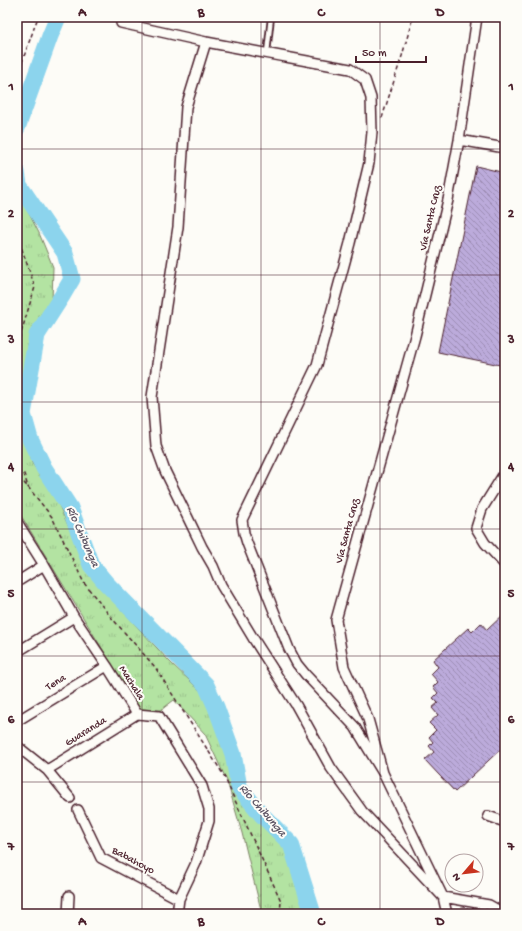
<svg xmlns="http://www.w3.org/2000/svg" width="522" height="931" font-family="'Gochi Hand',sans-serif">
  <defs>
    <pattern id="park-tufts" width="24" height="20" patternUnits="userSpaceOnUse"><rect width="24" height="20" fill="#b3e3a2"/><path d="M3 7l-1-3M5 7V3M7 7l1-3M15 17l-1-3M17 17v-4M19 17l1-3" fill="none" stroke="#9bc28c"/></pattern>
    <pattern id="building-back-hatch" width="6" height="6" patternUnits="userSpaceOnUse"><rect width="6" height="6" fill="#bcabdb"/><path d="M-1 5l2 2M0 0l6 6M5-1l2 2" fill="none" stroke="#9b8bb2"/></pattern>
  </defs>
  <rect width="100%" height="100%" fill="#fdfcf7"/>
  <filter id="ink" filterUnits="userSpaceOnUse"><feTurbulence type="fractalNoise" baseFrequency=".025" numOctaves="2"/><feDisplacementMap in="SourceGraphic" scale="8" xChannelSelector="R" yChannelSelector="G"/><feConvolveMatrix kernelMatrix="1 2 1 2 8 2 1 2 1" color-interpolation-filters="sRGB"/></filter>
  <g filter="url(#ink)">
    <!-- park -->
    <path fill="url(#park-tufts)" stroke="#7e8166" d="M 17,186 L 24,204 L 39,233 L 53,267 L 52,301 L 31,348 L 19,387 L 19,421 L 32,463 L 57,501 L 82,556 L 105,592 L 170,662 L 207,697 L 221,738 L 248,805 L 263,827 L 288,852 L 307,914 L 262,914 L 242,833 L 227,781 L 205,734 L 174,700 L 161,710 L 139,709 L 17,509 Z"/>
    <g fill="none" stroke-linecap="round" stroke-linejoin="round">
      <!-- river -->
      <path stroke="#8cd4ed" stroke-width="17" d="M 17,128 L 50,36 L 58,17
        M 17,172 L 19,185 L 65,253 L 72,279 L 62,296 L 37,335 L 23,414 L 30,439 L 44,468 L 70,508 L 91,565 L 106,583 L 206,685 L 216,707 L 233,754 L 239,787 L 261,814 L 291,844 L 313,914"/>
    </g>
    <!-- building -->
    <path fill="url(#building-back-hatch)" stroke="#4a1f2b" d="M 476,166 L 505,173 L 505,366 L 438,352 Z
      M 505,613 L 505,745 L 455,792 L 425,760 L 434,752 L 429,746 L 433,742 L 429,737 L 436,730 L 429,723 L 438,715 L 432,708 L 438,703 L 433,698 L 438,693 L 433,687 L 438,682 L 431,674 L 438,667 L 433,660 L 468,628 L 472,632 L 481,623 L 487,630 Z"/>
    <g fill="none" stroke-linecap="round" stroke-linejoin="round">
      <!-- lane casing -->
      <g stroke="#4a1f2b" stroke-width="8">
        <path id="lane" d="M 267,53 L 271,17"/>
      </g>
      <!-- street casing -->
      <g stroke="#4a1f2b" stroke-width="12">
        <path id="street" d="M 121,23 L 206,42 L 350,69 L 365,80 L 371,98 L 372,132 L 369,163 L 350,243 L 317,365 L 242,520 L 244,533 L 247,543 L 289,649 L 297,664 L 306,675 L 355,727 L 383,773
          M 206,42 L 186,107 L 178,227 L 152,397 L 156,446 L 165,471 L 188,518 L 202,547 L 213,566 L 221,585 L 253,638 L 296,705 L 331,768 L 362,811 L 443,897 L 489,905 L 505,914
          M 459,140 L 505,148
          M 505,472 L 482,509 L 476,528 L 485,543 L 505,565
          M 17,522 L 44,565 L 74,617 L 107,666 L 137,714 L 159,716 L 202,786 L 209,809 L 209,821 L 196,863 L 179,899 L 177,914
          M 17,582 L 44,565
          M 17,652 L 74,617
          M 17,721 L 107,666
          M 17,746 L 47,770 L 70,798
          M 47,770 L 137,714
          M 78,810 L 101,858 L 179,899
          M 488,816 L 505,822
          M 68,914 L 69,896
          M 447,914 L 443,897 L 383,773 L 368,719 L 344,667 L 336,620 L 415,336 L 448,200 L 459,140 L 477,17"/>
      </g>
      <!-- path -->
      <path stroke="#4a1f2b" stroke-width="1.5" stroke-dasharray="4 3" stroke-linecap="butt" d="M 17,76 L 38,17
        M 382,118 L 402,56 L 413,17
        M 17,235 L 35,287 L 17,346
        M 17,471 L 24,474 L 28,487 L 52,517 L 84,583 L 110,616 L 155,667 L 223,774 L 281,901 L 280,914
        M 17,481 L 24,483 L 28,487"/>
      <!-- lane -->
      <use href="#lane" stroke="#fdfcf7" stroke-width="4.5"/>
      <!-- street -->
      <use href="#street" stroke="#fdfcf7" stroke-width="9"/>
    </g>
  </g>
  <!-- grid -->
  <path fill="none" stroke="#4a1f2b" stroke-width="1" stroke-opacity="0.55" d="M 142,17 L 142,914M 261,17 L 261,914M 380,17 L 380,914M 17,149 L 505,149M 17,275 L 505,275M 17,402 L 505,402M 17,529 L 505,529M 17,656 L 505,656M 17,782 L 505,782"/>
  <g text-anchor="middle" dominant-baseline="central" stroke-width="4" stroke-linejoin="round" paint-order="stroke">
    <!-- street labels -->
    <g font-size="11" fill="#4a1f2b" stroke="#fdfcf7">
      <text transform="translate(431 218) rotate(-77)">Vía Santa Cruz</text>
      <text transform="translate(348 531) rotate(-75)">Vía Santa Cruz</text>
      <text transform="translate(56 683) rotate(-32)">Tena</text>
      <text transform="translate(131 683) rotate(58)">Machala</text>
      <text transform="translate(86 732) rotate(-32)">Guaranda</text>
      <text transform="translate(133 861) rotate(28)">Babahoyo</text>
    </g>
    <!-- water labels -->
    <g font-size="12" font-style="italic" fill="#5e5565" stroke="#fdfcf7">
      <text transform="translate(82 537) rotate(66)">Río Chibunga</text>
      <text transform="translate(262 811) rotate(49)">Río Chibunga</text>
    </g>
  </g>
  <!-- margin -->
  <rect width="522" height="931" fill="none" stroke="#fdfcf7" stroke-width="44"/>
  <!-- north arrow -->
  <g transform="translate(464 873) rotate(242)"><circle r="19" fill="#fdfcf7" stroke="#b5a4a5"/>
  <path d="M0-3L7 15L0 10L-7 15Z" fill="#c8321e"/>
  <text y="-6" font-size="11" font-weight="bold" text-anchor="middle" fill="#4a1f2b">N</text>
  </g>
  <!-- scale -->
  <path d="M356 56v6h70v-6" fill="none" stroke="#4a1f2b" stroke-width="2"/>
  <text x="362" y="56" font-size="12" fill="#4a1f2b" stroke="#fdfcf7" stroke-width="3" paint-order="stroke">50 m</text>
  <rect x="22" y="22" width="478" height="887" fill="none" stroke="#4a1f2b" stroke-width="1.5"/>
  <g font-size="13" text-anchor="middle" font-weight="bold" fill="#4a1f2b">
    <text x="82" y="16">A</text>
    <text x="201" y="16">B</text>
    <text x="321" y="16">C</text>
    <text x="440" y="16">D</text>
    <text x="11" y="90">1</text>
    <text x="511" y="90">1</text>
    <text x="11" y="217">2</text>
    <text x="511" y="217">2</text>
    <text x="11" y="343">3</text>
    <text x="511" y="343">3</text>
    <text x="11" y="470">4</text>
    <text x="511" y="470">4</text>
    <text x="11" y="597">5</text>
    <text x="511" y="597">5</text>
    <text x="11" y="723">6</text>
    <text x="511" y="723">6</text>
    <text x="11" y="850">7</text>
    <text x="511" y="850">7</text>
    <text x="82" y="925">A</text>
    <text x="201" y="925">B</text>
    <text x="321" y="925">C</text>
    <text x="440" y="925">D</text>
  </g>
</svg>
